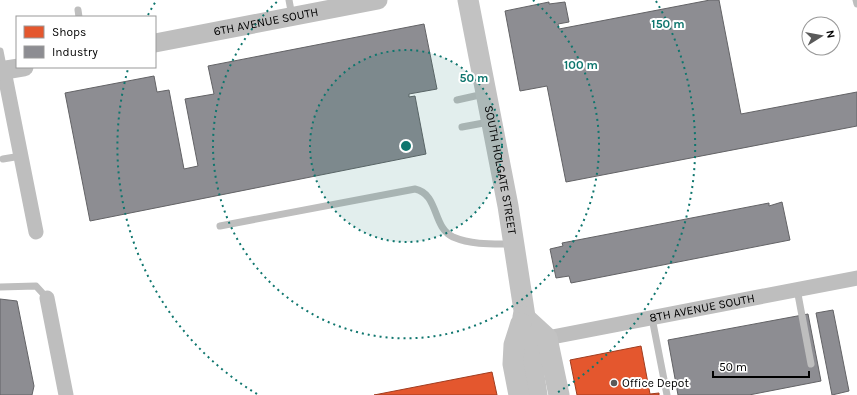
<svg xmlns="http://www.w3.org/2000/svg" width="857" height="395" font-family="Karla,sans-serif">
  <rect width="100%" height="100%" fill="#fff"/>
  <!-- shops -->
  <path fill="#e4572e" stroke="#a03d20" d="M 641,346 L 650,394 L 659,393 L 659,395 L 577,395 L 570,360 Z
    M 492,372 L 497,395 L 374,395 Z"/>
  <!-- industry -->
  <path fill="#8d8d92" stroke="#636366" d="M 710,0 L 719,0 L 741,114 L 857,92 L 857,126 L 566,182 L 547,86 L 520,91 L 505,11 L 549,2 L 549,4 L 565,2 L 569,22 L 558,24 L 559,29 Z
    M 424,24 L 437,89 L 409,94 L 409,97 L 415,96 L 426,154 L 90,221 L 65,93 L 154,76 L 157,92 L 169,90 L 184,169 L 198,166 L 185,99 L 214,94 L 208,66 Z
    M 782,202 L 790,240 L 571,283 L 569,276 L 556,278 L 550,249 L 563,246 L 562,243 L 769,203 L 769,206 Z
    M 0,299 L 17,301 L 34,386 L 32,395 L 0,395 Z
    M 833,310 L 849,391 L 832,395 L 816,313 Z
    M 808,314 L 821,381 L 749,395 L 678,395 L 668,340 Z"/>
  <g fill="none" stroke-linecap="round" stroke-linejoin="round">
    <!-- service -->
    <path stroke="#bebebe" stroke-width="7" d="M 289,0 L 292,16
      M 856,0 L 857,4
      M 78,10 L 79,17
      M 0,51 L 4,71
      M 457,100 L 484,94
      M 462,127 L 489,122
      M 3,159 L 21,156
      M 220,226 L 415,189 C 439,194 432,227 453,237 C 472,245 492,244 511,244
      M 0,287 L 36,286 L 47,298
      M 797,289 L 811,364
      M 652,318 L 667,395"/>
    <!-- minor -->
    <g stroke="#bebebe" stroke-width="15">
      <path d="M 4,71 L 36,232"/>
      <path d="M 47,298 L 66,395"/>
      <path id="s1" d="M 547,338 L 857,278"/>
    </g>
    <!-- tertiary -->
    <g stroke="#bebebe" stroke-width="19">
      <path id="s2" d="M 155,43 L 378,0"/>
      <path d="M 0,71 L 24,67"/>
    </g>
    <!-- secondary -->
    <g stroke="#c2c2c2" stroke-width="21">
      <path id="s3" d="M 468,0 L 508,206 L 537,395"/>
      <path d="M 523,316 L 547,338 L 559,395"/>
      <path d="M 519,395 L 513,364 L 514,345 L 521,323"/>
    </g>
  </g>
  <!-- distance rings -->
  <circle cx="406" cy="146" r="96" fill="#0f766e" fill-opacity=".12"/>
  <g fill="none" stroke="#0f766e" stroke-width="2" stroke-dasharray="2 4">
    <circle cx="406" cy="146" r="96"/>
    <path d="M533 0A193 193 0 1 1 279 0"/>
    <path d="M257 394A289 289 0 0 1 128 69M148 15A289 289 0 0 1 156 1M656 1A289 289 0 0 1 555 394"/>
  </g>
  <!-- markers -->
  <circle fill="#595959" stroke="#fff" stroke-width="1.5" cx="614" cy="383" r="4"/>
  <g text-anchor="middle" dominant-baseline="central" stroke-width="4" stroke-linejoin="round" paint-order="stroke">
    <!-- street labels -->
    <g font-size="12" fill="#000" stroke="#fff">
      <text stroke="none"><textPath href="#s2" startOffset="113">6TH AVENUE SOUTH</textPath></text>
      <text stroke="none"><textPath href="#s3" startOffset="173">SOUTH HOLGATE STREET</textPath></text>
      <text stroke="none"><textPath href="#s1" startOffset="158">8TH AVENUE SOUTH</textPath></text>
    </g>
    <!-- poi labels -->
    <g font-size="12" fill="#000" stroke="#fff" text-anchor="start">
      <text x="622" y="383">Office Depot</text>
    </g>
  </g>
  <circle cx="406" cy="146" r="6" fill="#0f766e" stroke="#fff" stroke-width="2"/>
  <g font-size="12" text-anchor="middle" font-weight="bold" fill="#0f766e" stroke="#fff" stroke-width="4" stroke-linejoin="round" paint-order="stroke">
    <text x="668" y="28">150 m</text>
    <text x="581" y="69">100 m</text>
    <text x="474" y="82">50 m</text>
  </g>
  <!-- legend -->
  <rect x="16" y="16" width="140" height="52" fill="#ffffff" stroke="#999999"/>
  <rect x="24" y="26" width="20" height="12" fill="#e4572e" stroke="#999999"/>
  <text x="52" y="36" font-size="12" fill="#000000">Shops</text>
  <rect x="24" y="46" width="20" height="12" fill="#8d8d92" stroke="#999999"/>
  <text x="52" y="56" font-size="12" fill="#000000">Industry</text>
  <!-- north arrow -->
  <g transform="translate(821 36) rotate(79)"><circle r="19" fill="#ffffff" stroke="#999999"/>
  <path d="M0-3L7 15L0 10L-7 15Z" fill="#595959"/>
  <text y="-6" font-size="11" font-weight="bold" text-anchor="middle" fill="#000000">N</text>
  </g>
  <!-- scale -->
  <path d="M713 371v6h96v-6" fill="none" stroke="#000000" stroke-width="2"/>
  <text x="719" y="371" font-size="12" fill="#000000" stroke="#ffffff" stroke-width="3" paint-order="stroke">50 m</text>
</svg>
